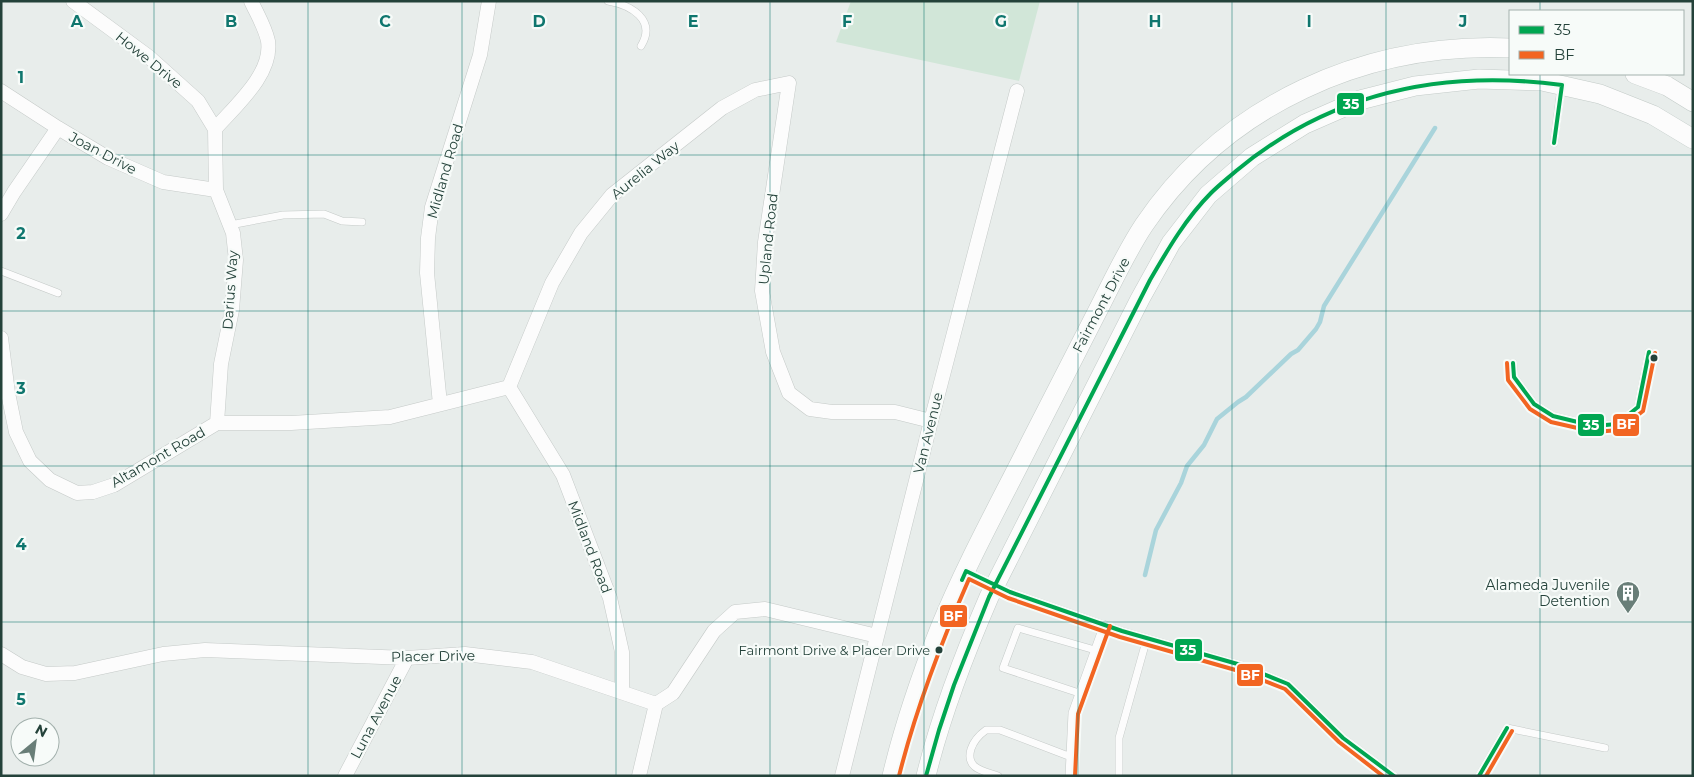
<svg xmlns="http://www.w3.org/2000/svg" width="1694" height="777" font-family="Montserrat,sans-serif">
  <rect width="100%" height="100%" fill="#e8edeb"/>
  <!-- green -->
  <path fill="#d1e6d8" d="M 851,1 L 1040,1 L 1019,81 L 836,42 Z"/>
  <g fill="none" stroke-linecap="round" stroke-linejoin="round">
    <!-- stream -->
    <path stroke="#a9d4db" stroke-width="4.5" d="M 1145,575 L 1156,530 L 1181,483 L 1187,466 L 1204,445 L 1217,419 L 1238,402 L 1246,397 L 1291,354 L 1298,350 L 1316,329 L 1320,322 L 1324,306 L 1435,128"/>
    <!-- lane casing -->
    <g stroke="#c5cac8" stroke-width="8">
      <path id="lane" d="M 608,1 C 631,5 657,20 641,46
        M 1554,143 L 1561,88
        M 230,225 L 283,215 L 324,214 L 342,221 L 362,222
        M 1,271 L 58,293
        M 1513,363 L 1514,377 L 1534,404 L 1553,416 L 1594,426 L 1617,424 L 1638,407 L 1649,352
        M 966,571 L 1010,592 L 1122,631 L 1241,665 L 1288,684 L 1343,738 L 1394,776
        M 1079,693 L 1003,668 L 1018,628 L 1095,650
        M 998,776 C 984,771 965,769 971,749 C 974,740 979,735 986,730 L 1000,730 L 1071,757
        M 1069,776 L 1072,713 L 1104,624
        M 1119,776 L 1119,738 L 1147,638
        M 1479,776 L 1507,728 L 1605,748"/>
    </g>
    <!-- street casing -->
    <g stroke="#c5cac8" stroke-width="15">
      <path id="street" d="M 73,1 L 149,57 L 198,101 L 215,129
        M 1,91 L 58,128 L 108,158 L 163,182 L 216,190
        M 1,214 L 14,192 L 58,128
        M 1,338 L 8,393 L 16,432 L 30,461 L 50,480 L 77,493 L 93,492 L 114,485 L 217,423 L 291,423 L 390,417 L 509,387
        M 509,387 L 552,283 L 581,233 L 612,195 L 722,108 L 755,90 L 789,83 L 765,242 L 762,291 L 773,352 L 789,393 L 810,409 L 832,412 L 895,412 L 931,421
        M 509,387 L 563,475 L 610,598 L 622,652 L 622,691
        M 440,404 L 427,273 L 428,238 L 432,207 L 480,55 L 489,1
        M 217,423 L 221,364 L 232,310 L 236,260 L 233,233 L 216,190 L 215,129 C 235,106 273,74 268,41 C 265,27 257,14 251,1
        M 1,654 L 22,667 L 46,674 L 75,673 L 163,654 L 205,650 L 407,658 L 465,654 L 532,662 L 656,704 L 673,693 L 714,631 L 735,612 L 765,609 L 877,636
        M 345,776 L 407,658
        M 639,776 L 656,704
        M 842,776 L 931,421 L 1017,91"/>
    </g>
    <!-- secondary casing -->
    <g stroke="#c3cbc8" stroke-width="20">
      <path id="secondary" d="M 1635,74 L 1667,86 L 1693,102
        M 892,776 C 904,725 921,676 940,628 C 966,564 1000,503 1031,441 C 1053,398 1075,355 1097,312 C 1112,283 1126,252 1144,225 C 1226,104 1366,42 1510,48
        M 926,776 C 941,714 964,655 989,597 L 1140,299 L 1171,243 L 1208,195 L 1252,157 L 1305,124 L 1360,100 L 1415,86 L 1479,79 L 1542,81 L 1600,94 L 1653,115 L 1693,139"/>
    </g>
    <!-- lane -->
    <use href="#lane" stroke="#fcfcfc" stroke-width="7"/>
    <!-- street -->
    <use href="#street" stroke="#fcfcfc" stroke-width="14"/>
    <!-- secondary -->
    <use href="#secondary" stroke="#fcfcfc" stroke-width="19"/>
    <!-- bus-1 casing -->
    <g stroke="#f7fbf9" stroke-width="8">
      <path id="bus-1" d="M 1513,363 L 1514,377 L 1534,404 L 1553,416 L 1594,426 L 1617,424 L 1638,407 L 1649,352
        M 962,580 L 966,571 L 1010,592 L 1122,631 L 1241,665 L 1288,684 L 1343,738 L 1394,776
        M 926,776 L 939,730 L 954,685 L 989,597 L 1150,280 C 1168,249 1186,218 1211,193 C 1219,185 1228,178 1236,171 C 1331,92 1442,69 1562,85 L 1554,143
        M 1479,776 L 1507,728"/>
    </g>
    <!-- bus-2 casing -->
    <g stroke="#f7fbf9" stroke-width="8">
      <path id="bus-2" d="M 1507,363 L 1508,380 L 1530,409 L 1551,422 L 1595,432 L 1619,430 L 1643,411 L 1655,353
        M 899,776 C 916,708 941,643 969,579 L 1008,598 L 1120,637 L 1239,671 L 1285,689 L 1339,742 L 1383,776
        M 1075,776 L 1078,714 L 1110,626
        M 1486,776 L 1512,731"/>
    </g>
    <!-- bus-1 -->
    <use href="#bus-1" stroke="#00a651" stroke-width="4"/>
    <!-- bus-2 -->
    <use href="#bus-2" stroke="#f26522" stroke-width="4"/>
  </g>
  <!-- grid -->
  <path fill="none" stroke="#0f766e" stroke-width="1" stroke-opacity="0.55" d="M 154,1 L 154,776M 308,1 L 308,776M 462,1 L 462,776M 616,1 L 616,776M 770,1 L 770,776M 924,1 L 924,776M 1078,1 L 1078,776M 1232,1 L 1232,776M 1386,1 L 1386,776M 1540,1 L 1540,11M 1540,74 L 1540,776M 1,155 L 1693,155M 1,311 L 1693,311M 1,466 L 1693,466M 1,622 L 1693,622"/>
  <!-- icons -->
  <defs>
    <g id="building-pin" transform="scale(1.25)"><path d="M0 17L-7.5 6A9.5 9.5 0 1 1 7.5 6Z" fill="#697e78" stroke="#f7fbf9"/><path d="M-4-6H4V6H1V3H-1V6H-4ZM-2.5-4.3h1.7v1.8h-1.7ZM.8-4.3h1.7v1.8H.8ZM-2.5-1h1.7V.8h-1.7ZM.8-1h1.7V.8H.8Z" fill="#fff"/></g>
  </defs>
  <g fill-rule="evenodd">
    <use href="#building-pin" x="1628" y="593"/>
  </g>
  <!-- markers -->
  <g fill="#24423a" stroke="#f7fbf9" stroke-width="2">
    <circle cx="1654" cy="358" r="4.5"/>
    <circle cx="939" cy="650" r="4.5"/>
  </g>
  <g text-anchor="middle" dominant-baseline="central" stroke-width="4.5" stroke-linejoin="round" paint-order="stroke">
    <!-- bus labels -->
    <g font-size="13" fill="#24423a" stroke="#f7fbf9" text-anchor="end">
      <text x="930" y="650">Fairmont Drive &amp; Placer Drive</text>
    </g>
    <!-- street labels -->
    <g font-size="14" fill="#24423a" stroke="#f7fbf9">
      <text transform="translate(149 60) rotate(39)">Howe Drive</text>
      <text transform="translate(103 153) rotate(28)">Joan Drive</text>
      <text transform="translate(645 170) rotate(-39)">Aurelia Way</text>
      <text transform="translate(445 171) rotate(-74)">Midland Road</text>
      <text transform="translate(768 239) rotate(-84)">Upland Road</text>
      <text transform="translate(230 290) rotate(-86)">Darius Way</text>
      <text transform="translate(1101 305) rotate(-62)">Fairmont Drive</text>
      <text transform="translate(928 433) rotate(-76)">Van Avenue</text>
      <text transform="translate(158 457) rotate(-30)">Altamont Road</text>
      <text transform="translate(590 547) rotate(69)">Midland Road</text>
      <text transform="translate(433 656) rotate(-1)">Placer Drive</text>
      <text transform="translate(376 717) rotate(-62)">Luna Avenue</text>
    </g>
    <!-- poi labels -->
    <g font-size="14" fill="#24423a" stroke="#f7fbf9" text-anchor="end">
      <text x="1610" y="585">Alameda Juvenile<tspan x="1610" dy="16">Detention</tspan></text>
    </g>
  </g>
  <g font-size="16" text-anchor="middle" font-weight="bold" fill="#0f766e" stroke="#f7fbf9" stroke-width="4.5" stroke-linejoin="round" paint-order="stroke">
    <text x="77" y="27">A</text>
    <text x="231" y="27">B</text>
    <text x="385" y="27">C</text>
    <text x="539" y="27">D</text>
    <text x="693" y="27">E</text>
    <text x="847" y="27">F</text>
    <text x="1001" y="27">G</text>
    <text x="1155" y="27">H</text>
    <text x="1309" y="27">I</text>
    <text x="1463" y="27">J</text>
    <text x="21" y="83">1</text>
    <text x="21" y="239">2</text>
    <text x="21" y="394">3</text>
    <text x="21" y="550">4</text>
    <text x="21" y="705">5</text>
  </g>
  <g stroke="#f7fbf9" stroke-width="2">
    <rect x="1336" y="92" width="29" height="24" rx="5" fill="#00a651"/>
    <rect x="1612" y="413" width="28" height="24" rx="5" fill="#f26522"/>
    <rect x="1577" y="413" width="28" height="24" rx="5" fill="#00a651"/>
    <rect x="939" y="604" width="29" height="24" rx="5" fill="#f26522"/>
    <rect x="1174" y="638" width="29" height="24" rx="5" fill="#00a651"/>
    <rect x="1236" y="663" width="28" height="24" rx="5" fill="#f26522"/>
  </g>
  <g font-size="14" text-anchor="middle" font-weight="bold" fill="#fff">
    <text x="1351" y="109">35</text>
    <text x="1626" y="429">BF</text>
    <text x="1591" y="430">35</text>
    <text x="953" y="621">BF</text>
    <text x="1188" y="655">35</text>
    <text x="1250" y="680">BF</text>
  </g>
  <!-- border -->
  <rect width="1694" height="777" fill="none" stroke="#24423a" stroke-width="5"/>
  <!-- legend -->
  <rect x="1509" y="10" width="175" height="65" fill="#f7fbf9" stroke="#a3b1ad"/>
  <rect x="1519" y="26" width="25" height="8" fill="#00a651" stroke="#a3b1ad"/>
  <text x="1554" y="35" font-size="15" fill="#24423a">35</text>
  <rect x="1519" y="51" width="25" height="8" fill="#f26522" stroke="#a3b1ad"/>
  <text x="1554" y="60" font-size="15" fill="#24423a">BF</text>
  <!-- north arrow -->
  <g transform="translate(35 742) rotate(29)"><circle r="24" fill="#f7fbf9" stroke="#a3b1ad"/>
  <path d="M0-4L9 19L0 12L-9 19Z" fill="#697e78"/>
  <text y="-8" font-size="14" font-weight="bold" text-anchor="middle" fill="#24423a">N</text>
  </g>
</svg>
